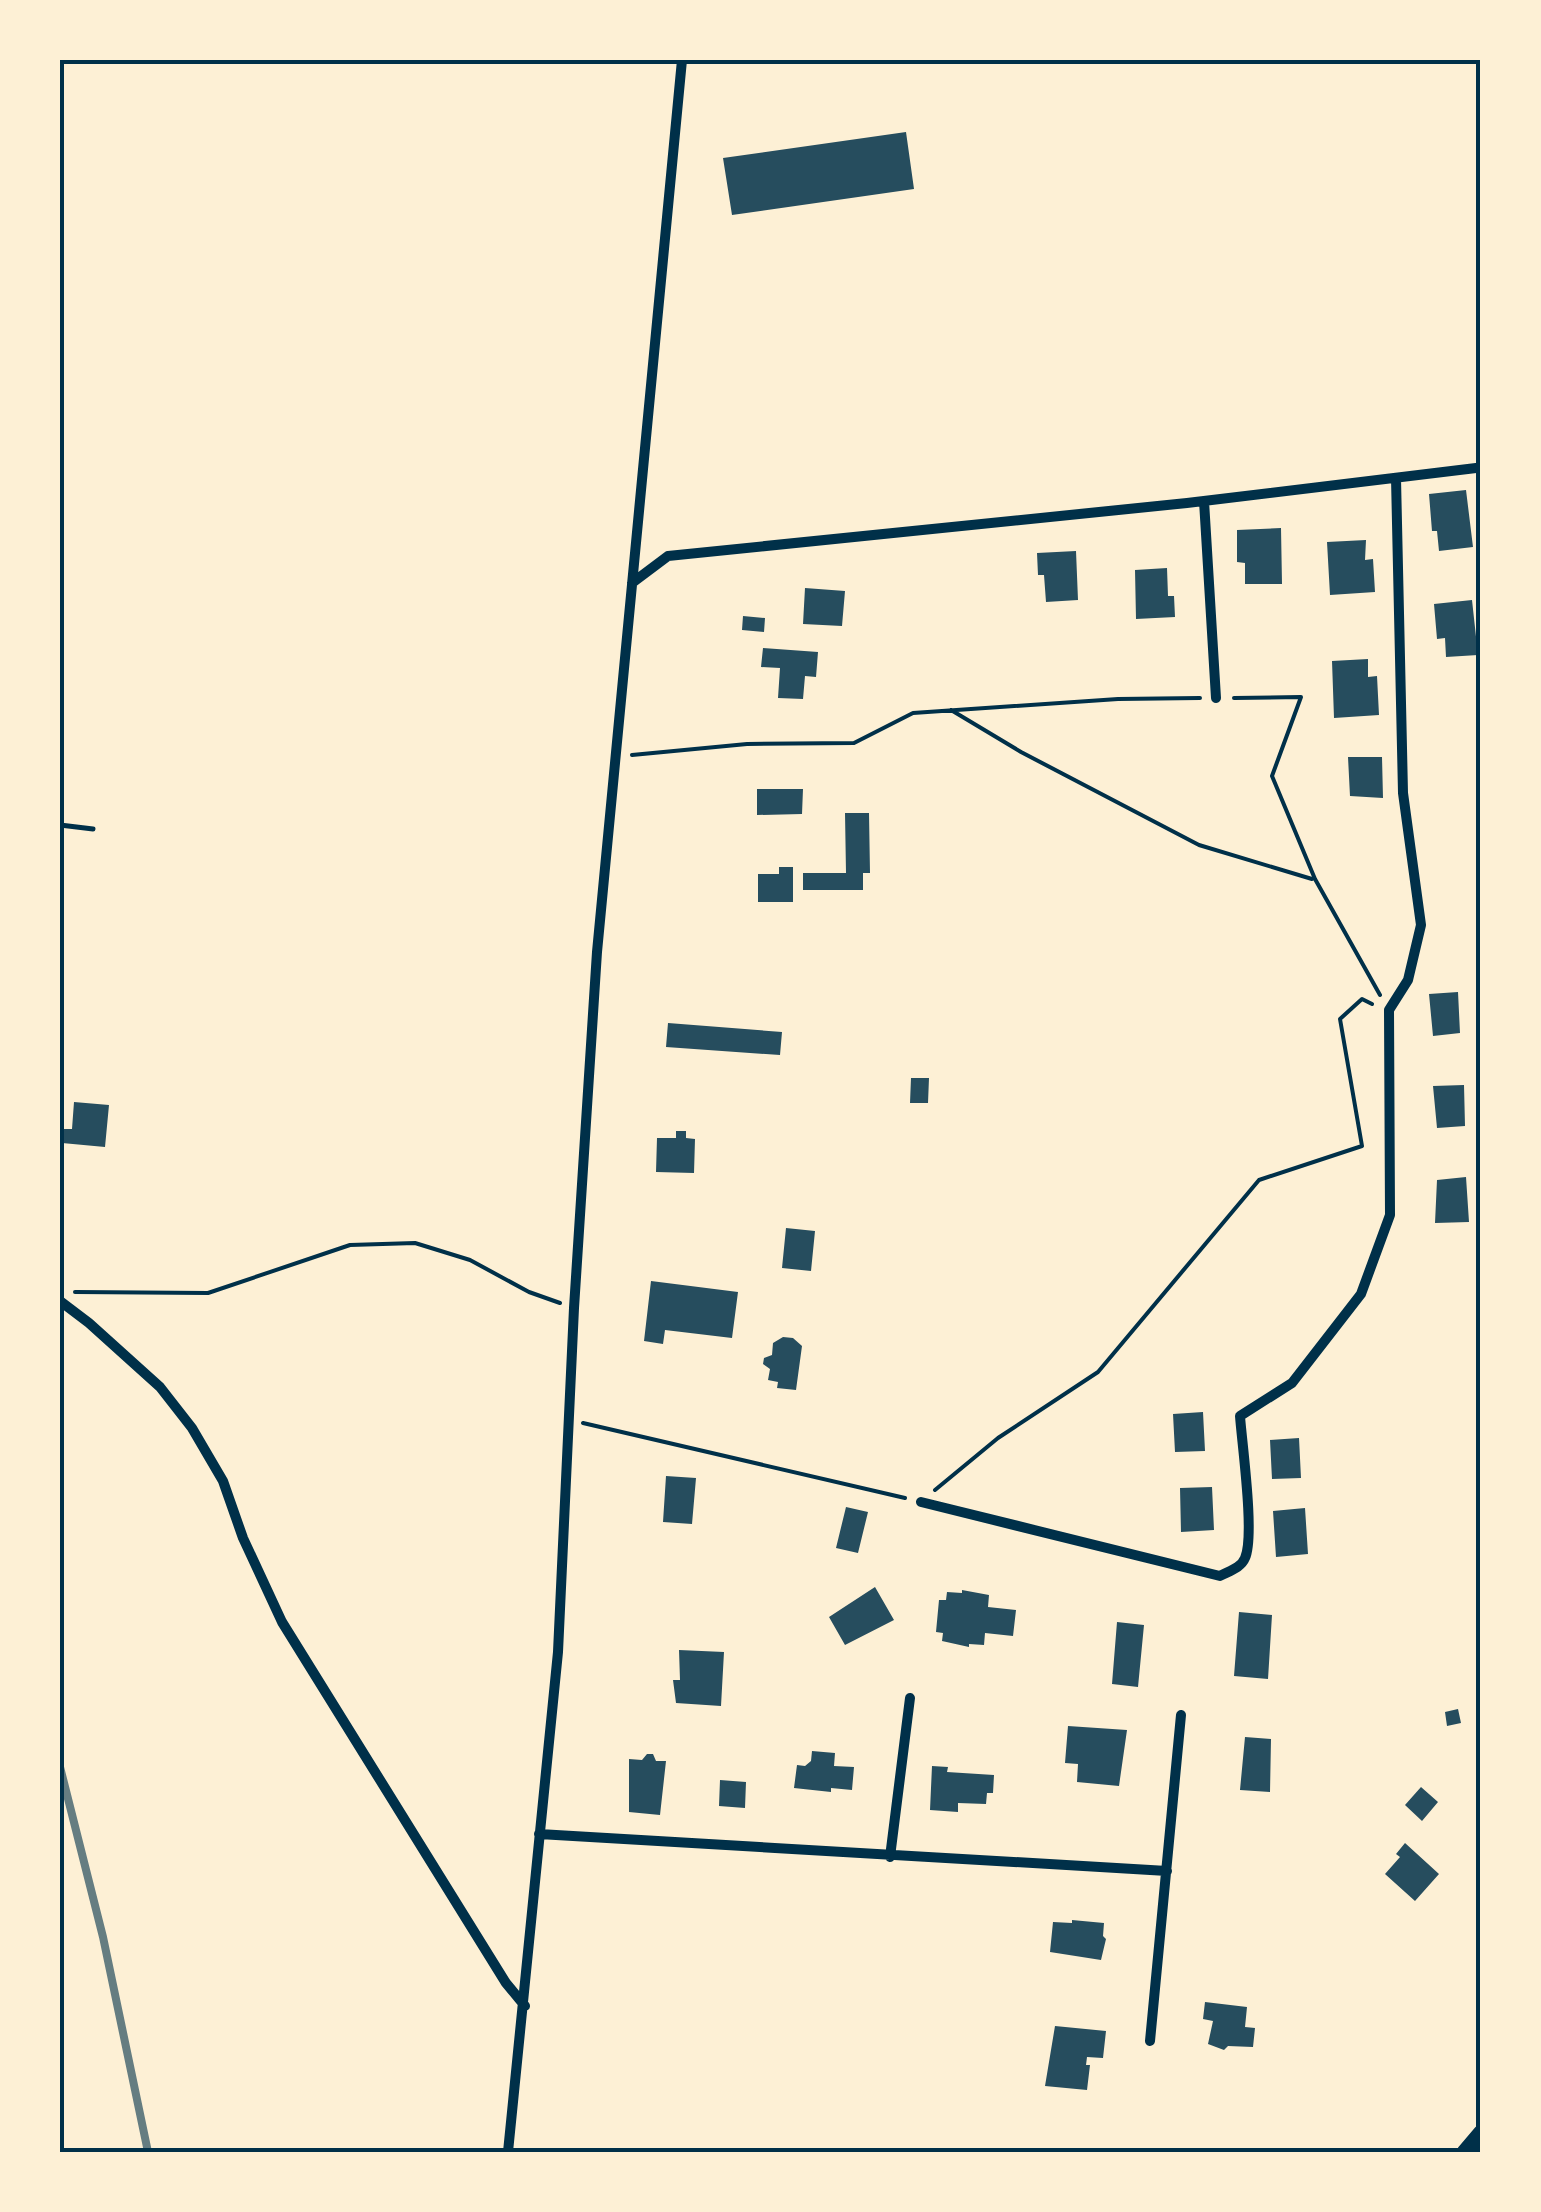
<svg xmlns="http://www.w3.org/2000/svg" width="1541" height="2212" font-family="Helvetica,sans-serif">
  <rect width="100%" height="100%" fill="#fdf0d5"/>
  <!-- building -->
  <path fill="#264d5e" d="M 906,132 L 914,189 L 732,215 L 723,158 Z
    M 1466,490 L 1473,547 L 1439,551 L 1437,531 L 1432,531 L 1429,494 Z
    M 1281,528 L 1282,584 L 1245,584 L 1245,563 L 1237,562 L 1237,530 Z
    M 1366,540 L 1365,560 L 1373,559 L 1375,592 L 1330,595 L 1327,542 Z
    M 1076,551 L 1078,600 L 1046,602 L 1044,575 L 1038,575 L 1037,553 Z
    M 1167,568 L 1168,596 L 1174,596 L 1175,617 L 1136,619 L 1135,570 Z
    M 805,588 L 845,591 L 842,626 L 803,624 Z
    M 1472,600 L 1478,655 L 1446,657 L 1445,638 L 1437,639 L 1434,604 Z
    M 743,616 L 765,618 L 764,632 L 742,630 Z
    M 763,648 L 818,652 L 816,677 L 805,676 L 803,699 L 778,698 L 780,668 L 761,667 Z
    M 1368,659 L 1368,677 L 1377,676 L 1379,715 L 1334,718 L 1332,661 Z
    M 1348,757 L 1382,757 L 1383,798 L 1350,796 Z
    M 757,789 L 803,789 L 802,814 L 757,815 Z
    M 845,813 L 869,813 L 870,873 L 863,873 L 863,890 L 803,890 L 803,873 L 846,873 Z
    M 779,867 L 793,867 L 793,902 L 758,902 L 758,874 L 779,874 Z
    M 1458,992 L 1460,1033 L 1433,1036 L 1429,994 Z
    M 668,1023 L 782,1032 L 780,1055 L 666,1047 Z
    M 911,1078 L 929,1078 L 928,1103 L 910,1103 Z
    M 1464,1085 L 1465,1126 L 1437,1128 L 1433,1086 Z
    M 74,1102 L 109,1105 L 105,1147 L 62,1143 L 63,1129 L 72,1129 Z
    M 676,1131 L 686,1131 L 686,1138 L 695,1139 L 694,1173 L 656,1172 L 657,1138 L 676,1138 Z
    M 1466,1177 L 1469,1222 L 1435,1223 L 1437,1180 Z
    M 786,1228 L 815,1231 L 811,1271 L 782,1268 Z
    M 651,1281 L 738,1292 L 732,1338 L 665,1330 L 663,1344 L 644,1341 Z
    M 783,1337 L 793,1338 L 802,1346 L 796,1390 L 777,1388 L 778,1382 L 768,1380 L 770,1369 L 763,1364 L 764,1358 L 772,1355 L 773,1343 Z
    M 1203,1412 L 1205,1451 L 1175,1452 L 1173,1414 Z
    M 1299,1438 L 1301,1478 L 1272,1479 L 1270,1440 Z
    M 666,1476 L 696,1478 L 692,1524 L 663,1522 Z
    M 1212,1487 L 1214,1530 L 1181,1532 L 1180,1488 Z
    M 846,1507 L 868,1512 L 858,1553 L 836,1548 Z
    M 1305,1508 L 1308,1554 L 1276,1557 L 1273,1511 Z
    M 875,1587 L 894,1620 L 845,1645 L 829,1617 Z
    M 962,1590 L 989,1595 L 988,1607 L 1016,1610 L 1013,1636 L 985,1633 L 984,1645 L 969,1644 L 969,1647 L 942,1641 L 943,1633 L 936,1632 L 939,1600 L 946,1600 L 947,1592 L 962,1593 Z
    M 1239,1612 L 1272,1615 L 1268,1679 L 1234,1676 Z
    M 1117,1622 L 1144,1625 L 1138,1687 L 1112,1684 Z
    M 679,1650 L 724,1652 L 721,1706 L 676,1703 L 673,1680 L 680,1680 Z
    M 1458,1709 L 1461,1723 L 1447,1726 L 1445,1712 Z
    M 1068,1726 L 1127,1730 L 1119,1786 L 1077,1782 L 1078,1764 L 1065,1763 Z
    M 1245,1737 L 1271,1739 L 1270,1792 L 1240,1790 Z
    M 812,1751 L 835,1753 L 834,1766 L 854,1767 L 852,1790 L 831,1788 L 831,1792 L 794,1788 L 797,1765 L 805,1766 L 811,1761 Z
    M 647,1754 L 653,1754 L 656,1761 L 666,1761 L 660,1815 L 629,1812 L 629,1759 L 642,1760 Z
    M 932,1766 L 948,1767 L 947,1772 L 994,1775 L 993,1793 L 987,1793 L 986,1804 L 958,1803 L 958,1812 L 930,1810 Z
    M 720,1780 L 746,1782 L 745,1808 L 719,1806 Z
    M 1421,1787 L 1438,1802 L 1422,1821 L 1405,1805 Z
    M 1405,1843 L 1439,1874 L 1415,1901 L 1385,1874 L 1400,1857 L 1396,1854 Z
    M 1072,1920 L 1104,1923 L 1103,1936 L 1106,1939 L 1101,1960 L 1050,1952 L 1053,1922 L 1072,1923 Z
    M 1205,2002 L 1247,2007 L 1245,2027 L 1255,2028 L 1253,2047 L 1228,2046 L 1224,2050 L 1208,2044 L 1213,2021 L 1203,2019 Z
    M 1055,2026 L 1106,2031 L 1103,2058 L 1087,2057 L 1086,2065 L 1090,2065 L 1087,2090 L 1045,2086 Z"/>
  <g fill="none" stroke-linecap="round" stroke-linejoin="round">
    <!-- path -->
    <path stroke="#003049" stroke-width="4" d="M 1234,698 L 1301,697 L 1272,776 L 1315,879 L 1380,995
      M 951,710 L 1021,752 L 1199,845 L 1312,879
      M 632,755 L 747,744 L 854,743 L 913,713 L 1118,699 L 1200,698
      M 75,1292 L 208,1293 L 350,1245 L 415,1243 L 470,1260 L 529,1292 L 560,1303
      M 583,1423 L 905,1498
      M 935,1490 L 998,1438 L 1098,1372 L 1259,1180 L 1362,1146 L 1340,1019 L 1362,999 L 1372,1004"/>
    <!-- service -->
    <path stroke="#003049" stroke-width="5" d="M 60,825 L 93,829"/>
    <!-- minor -->
    <path stroke="#003049" stroke-width="10" d="M 1204,501 L 1216,698
      M 632,583 L 668,556 L 1187,503 L 1476,468
      M 60,1301 L 89,1323 L 160,1387 L 192,1428 L 223,1481 L 243,1538 L 282,1622 L 506,1983 L 525,2006
      M 921,1502 L 1220,1576 C 1229,1571 1241,1568 1245,1558 C 1255,1536 1242,1444 1240,1416 L 1292,1383 L 1361,1294 L 1390,1215 L 1389,1010 L 1408,980 L 1421,925 L 1403,793 L 1396,478
      M 539,1834 L 1167,1871
      M 890,1857 L 910,1698
      M 1150,2041 L 1181,1715
      M 508,2152 L 558,1652 L 574,1308 L 597,952 L 682,60"/>
    <!-- secondary -->
    <path stroke="#003049" stroke-width="15" d="M 1464,2152 L 1481,2132"/>
    <!-- rail -->
    <path stroke="#657d81" stroke-width="8" d="M 60,1767 L 103,1937 L 148,2152"/>
  </g>
  <!-- border -->
  <rect width="1541" height="2212" fill="none" stroke="#fdf0d5" stroke-width="125"/>
  <rect x="62" y="62" width="1416" height="2088" fill="none" stroke="#003049" stroke-width="4"/>
</svg>
